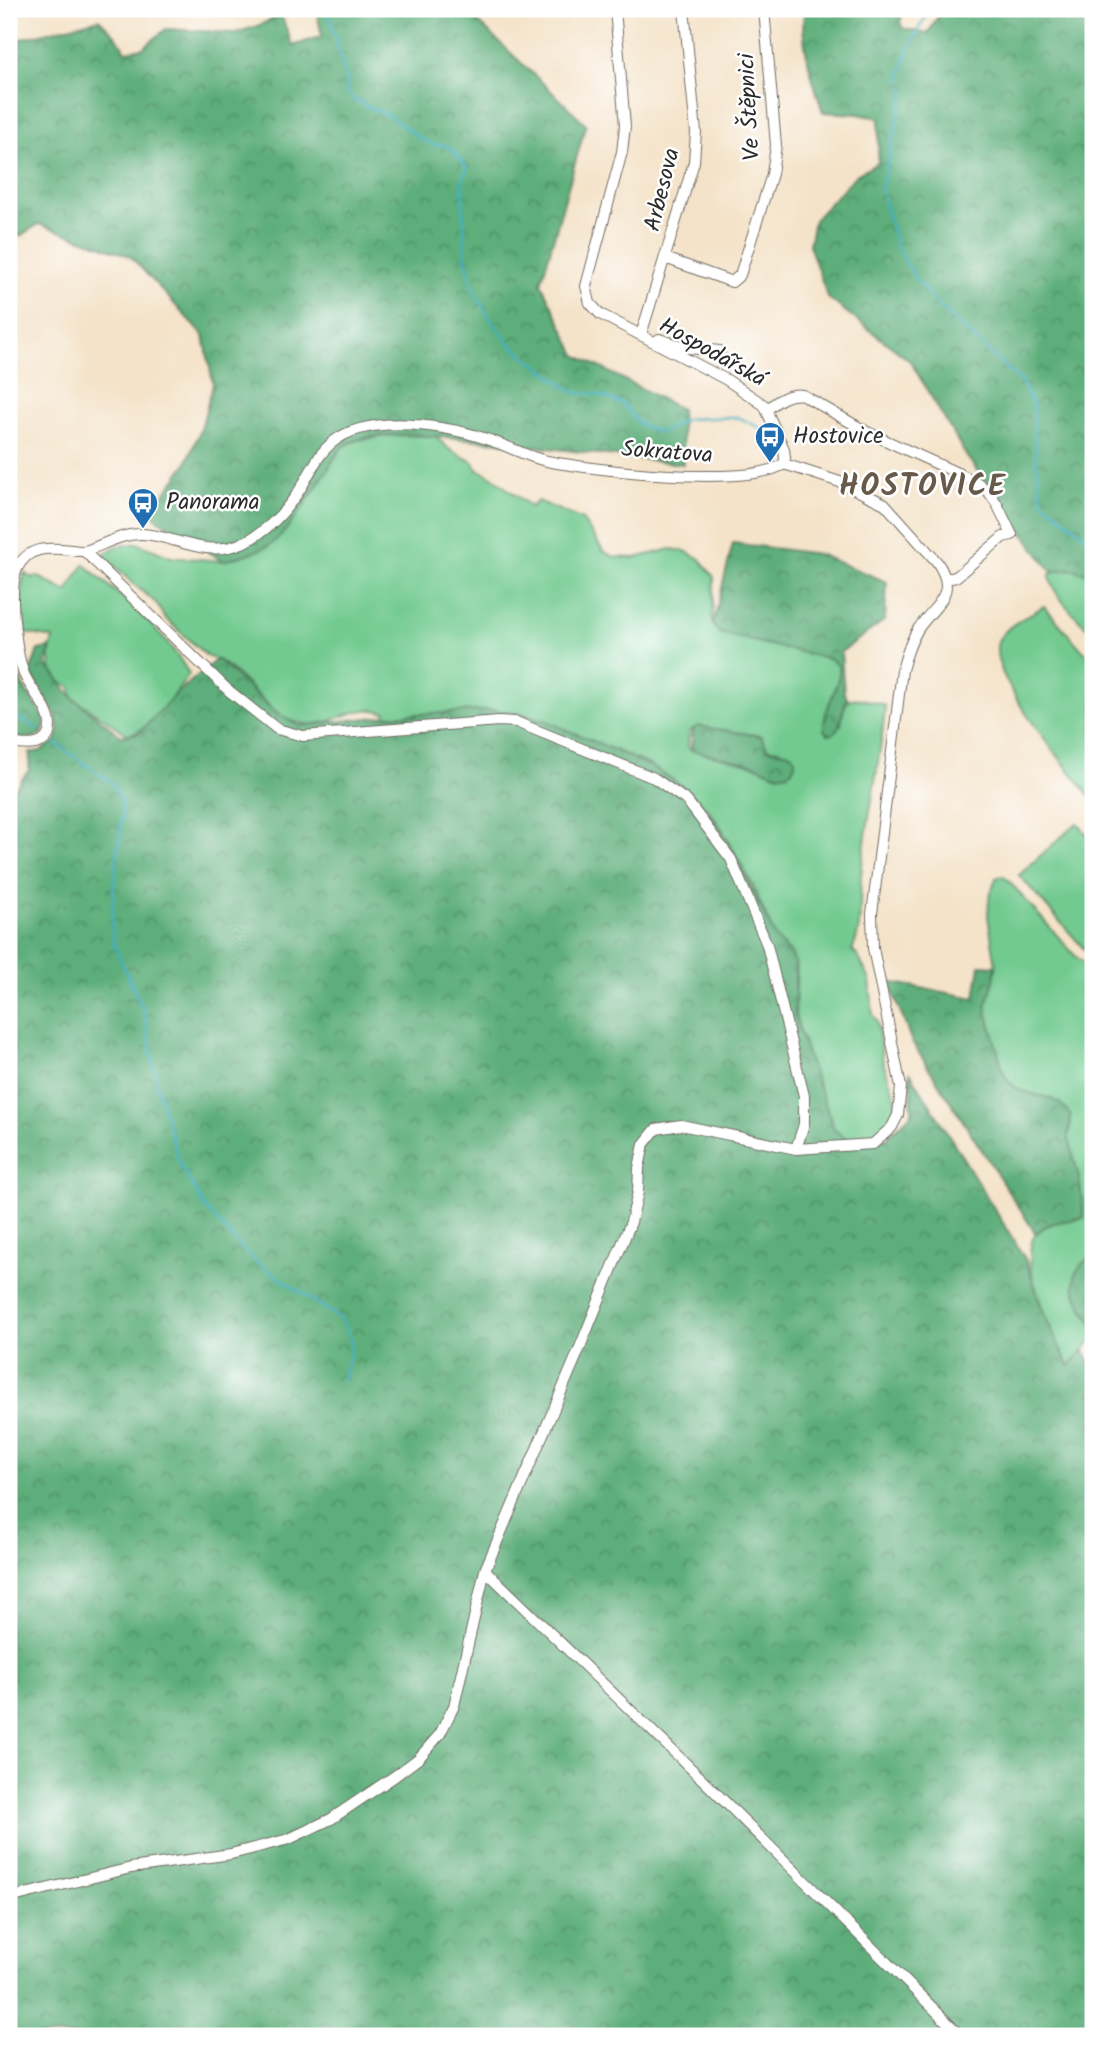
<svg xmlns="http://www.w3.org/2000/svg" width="1102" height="2045" font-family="Kalam,sans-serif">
  <defs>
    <pattern id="forest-crowns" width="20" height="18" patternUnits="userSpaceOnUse" patternTransform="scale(1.75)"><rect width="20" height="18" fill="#5dae7a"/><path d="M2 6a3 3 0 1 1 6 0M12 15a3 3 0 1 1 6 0" fill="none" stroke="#4d8e64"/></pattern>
  </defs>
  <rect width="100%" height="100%" fill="#fff"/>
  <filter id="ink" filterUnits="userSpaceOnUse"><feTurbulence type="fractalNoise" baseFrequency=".0143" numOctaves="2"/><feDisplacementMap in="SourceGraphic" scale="14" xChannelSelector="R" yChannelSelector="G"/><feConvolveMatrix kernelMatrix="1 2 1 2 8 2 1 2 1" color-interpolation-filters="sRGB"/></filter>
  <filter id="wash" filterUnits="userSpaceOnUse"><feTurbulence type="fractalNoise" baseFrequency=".00686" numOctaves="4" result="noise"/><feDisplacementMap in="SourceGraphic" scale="28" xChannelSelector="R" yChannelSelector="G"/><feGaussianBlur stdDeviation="1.57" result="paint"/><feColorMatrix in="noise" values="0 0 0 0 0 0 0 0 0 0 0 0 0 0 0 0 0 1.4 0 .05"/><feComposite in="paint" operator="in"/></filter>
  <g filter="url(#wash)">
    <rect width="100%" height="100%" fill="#f4e3c9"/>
    <!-- green -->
    <path fill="#72ca90" stroke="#4e7a5e" stroke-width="2" fill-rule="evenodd" d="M 396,435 L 435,436 L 450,450 L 473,462 L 477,470 L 478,469 L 494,478 L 531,507 L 538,501 L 583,520 L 603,551 L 614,557 L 635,558 L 671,549 L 685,551 L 700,559 L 714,577 L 712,623 L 715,628 L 830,659 C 834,662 838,663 839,667 C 842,683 822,711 824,730 L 828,734 L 841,725 C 845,689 852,698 882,704 L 885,706 C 881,763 866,819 861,876 C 859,900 863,929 852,950 L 859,958 L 870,980 L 873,1015 L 877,1021 L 883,1062 L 896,1099 L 892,1127 L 877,1138 L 851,1141 L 841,1137 L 834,1129 L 807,1055 L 795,1016 L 797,969 L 791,953 L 775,937 L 753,886 L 722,829 L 708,809 L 684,787 L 649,765 L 546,721 L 528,715 L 496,710 L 385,716 L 386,712 C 379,711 371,709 364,710 C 341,714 320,730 295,722 C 263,712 237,662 208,657 L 165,618 L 156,603 L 130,581 L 115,566 L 105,559 L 105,553 L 117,546 L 137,543 L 171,557 L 223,561 L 244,555 L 269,545 L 280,537 L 292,521 L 342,447 L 358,440 ZM 698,726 L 768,749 L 781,750 L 773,773 L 755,765 L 691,750 L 688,747 L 689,732 Z
      M 84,564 C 121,597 165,630 189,674 C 179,689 158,718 143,728 C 139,731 132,733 127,734 L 73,698 L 70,686 C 48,680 47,657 53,638 L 25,633 L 21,596 L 24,573 L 33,578 L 37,576 L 67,592 Z
      M 1062,569 L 1077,570 L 1093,575 L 1093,634 C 1081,621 1048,592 1050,574 Z
      M 1044,606 L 1082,650 L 1093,659 L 1093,800 C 1072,772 986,677 998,642 C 1003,627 1031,614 1044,606 Z
      M 1077,823 L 1093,841 L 1093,959 L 1019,875 Z
      M 1002,876 L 1007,879 L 1078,959 L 1093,970 L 1093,1260 L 1090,1257 L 1074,1286 L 1082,1307 L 1093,1324 L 1093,1339 L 1070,1367 C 1055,1341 1009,1250 1042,1227 C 1053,1220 1071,1220 1084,1217 L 1079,1177 L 1068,1136 L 1071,1123 L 1015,1088 L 1004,1075 L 986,1007 L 994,980 L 996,966 L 988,916 L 989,899 L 996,878 Z"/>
    <!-- forest -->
    <path fill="url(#forest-crowns)" stroke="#446c52" stroke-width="2" d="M 316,9 L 482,9 L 476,20 L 586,124 L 541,283 L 576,355 L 681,409 L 683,464 C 621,457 559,449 498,442 C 460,439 378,426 345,445 C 337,450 332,463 327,471 C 314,489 286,537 268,546 C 254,553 238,557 223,561 L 150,514 L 186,464 L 201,429 L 213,384 L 204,336 L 130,256 L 39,224 L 9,243 L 9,42 L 99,19 L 115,35 L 126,51 L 143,48 L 166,29 L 235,33 L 255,27 L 281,15 L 293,46 L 322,36 Z
      M 805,9 L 905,9 L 900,21 L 902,28 L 928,34 L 942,9 L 1093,9 L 1093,575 L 1070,569 L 1052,572 L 967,457 L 910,361 L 828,298 L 809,245 L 814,220 L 856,175 L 878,163 L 879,118 L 857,114 L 823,112 C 814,85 798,36 805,9 Z
      M 733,543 L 818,554 L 887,582 L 885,620 L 841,652 L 844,693 L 848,700 C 839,711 844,725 833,734 L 828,734 L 824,730 C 822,711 842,682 839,667 C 837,663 834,662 830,659 L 719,633 L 713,624 Z
      M 51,647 L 46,663 L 73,698 L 121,736 L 139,733 L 176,694 L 217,659 L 275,712 L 299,726 L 385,716 L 496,710 L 546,721 L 649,765 L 684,787 L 722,829 L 775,936 L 795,962 L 795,1016 L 807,1055 L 834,1129 C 850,1146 864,1140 885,1139 L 912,1113 L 910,1072 L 1027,1262 L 1043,1313 L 1069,1366 L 1084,1350 L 1093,1368 L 1093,2036 L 9,2036 L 9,795 L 29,770 L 30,753 L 40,751 L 56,741 L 59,729 L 55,714 L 30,672 L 38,650 Z
      M 9,665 L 14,666 C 18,674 22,683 26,691 C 31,699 41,710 44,719 C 50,742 22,740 9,736 Z
      M 698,726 L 761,736 L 768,749 L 791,753 L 795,758 L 795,763 L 792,770 L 786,774 L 773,773 L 755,765 L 691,750 L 693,729 Z
      M 980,965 L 996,966 L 994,980 L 986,1007 L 1004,1075 C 1021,1104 1056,1086 1071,1117 L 1068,1136 L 1079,1177 L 1084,1218 C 1067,1221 1047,1221 1036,1234 L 912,1042 L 889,982 L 975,998 Z
      M 1091,1257 L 1093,1260 L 1093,1324 C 1078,1302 1061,1275 1091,1257 Z"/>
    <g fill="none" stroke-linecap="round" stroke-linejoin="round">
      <!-- stream -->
      <path stroke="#43b0c1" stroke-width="2.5" d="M 324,9 L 331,20 L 347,82 L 346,91 L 354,100 L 391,117 L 418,137 L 431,144 L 446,146 L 452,149 L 467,168 L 462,181 L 465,255 L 473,289 L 490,319 L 513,347 L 573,392 L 599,395 L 623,404 L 639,424 L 660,433 L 686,419 L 738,417 L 766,431
        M 901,80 C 902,55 918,30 930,9
        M 904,86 L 904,94 L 881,189 L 896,245 L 915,278 L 937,304 L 1022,382 L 1033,406 L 1036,459 L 1042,501 L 1088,538
        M 9,712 L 39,730
        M 55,743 L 112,783 L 121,800 L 122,815 L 114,883 L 112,923 L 114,945 L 144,1012 L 158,1090 L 179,1162 L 205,1208 L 241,1247 L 260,1265 L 341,1319 L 350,1336 L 351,1352 L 343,1379"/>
    </g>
  </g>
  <g filter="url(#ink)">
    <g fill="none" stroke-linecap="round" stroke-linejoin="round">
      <!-- minor casing -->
      <g stroke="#716b62" stroke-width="12">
        <path id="minor" d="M 615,9 L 625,126 L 622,152 L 586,286 L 590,303 L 600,314 L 727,380 L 764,405 L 784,449 L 785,458 L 784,464
          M 665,258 L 732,282 L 740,275 L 772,174 L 776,145 L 764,9
          M 641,335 L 694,162 L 696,132 L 684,9
          M 659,339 L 688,348 L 720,351
          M 767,410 C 776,401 790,392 803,395 L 867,432 L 975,481 L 988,491 L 997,504 L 1012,535 L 1003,537 L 956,577 L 946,579
          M 85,552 L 228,690 L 277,729 L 303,736 L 499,721 L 516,722 L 654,778 L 687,801 L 731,859 L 767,945 L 804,1096 L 804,1124 L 796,1149
          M 9,742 C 24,746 50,749 50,726 C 51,710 30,689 24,674 C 16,653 8,589 17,569 C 28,545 50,548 72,550 C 77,551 83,552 88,550 C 105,544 123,533 143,534 C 176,536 206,559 242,543 C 264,534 283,514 297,494 C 309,477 316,455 333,442 C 369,413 451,425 492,441 C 511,447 527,457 547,461 C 592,470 748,488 784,464
          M 485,1570 L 705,1782 L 961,2036
          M 9,1898 L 131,1868 L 231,1854 L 289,1839 L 331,1819 L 395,1776 L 419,1758 L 440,1734 L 454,1706 L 485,1570 L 576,1357 L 631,1222 L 638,1192 L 639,1168 L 644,1144 L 656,1129 L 681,1125 L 796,1149 L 873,1144 L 892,1127 L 898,1115 L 901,1087 L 873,948 L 872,914 L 902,670 C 906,655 910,642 918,629 C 936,603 959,594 937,562 L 885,504 L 840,482 L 784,464"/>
      </g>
      <!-- minor -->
      <use href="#minor" stroke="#fff" stroke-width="10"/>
    </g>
  </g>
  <!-- icons -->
  <defs>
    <g id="bus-pin" transform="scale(1.575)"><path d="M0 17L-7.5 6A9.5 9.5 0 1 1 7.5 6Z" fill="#1f6fb2" stroke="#fff"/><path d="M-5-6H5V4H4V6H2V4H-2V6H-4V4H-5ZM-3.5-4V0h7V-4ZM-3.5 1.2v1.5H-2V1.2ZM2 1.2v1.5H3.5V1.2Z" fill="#fff"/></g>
  </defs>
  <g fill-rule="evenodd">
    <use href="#bus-pin" x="770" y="437"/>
    <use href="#bus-pin" x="143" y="503"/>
  </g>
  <g text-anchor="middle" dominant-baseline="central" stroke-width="5" stroke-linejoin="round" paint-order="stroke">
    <!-- street labels -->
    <g font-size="23" fill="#2b2b2b" stroke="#fff">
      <text transform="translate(750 107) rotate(-93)">Ve Štěpnici</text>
      <text transform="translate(663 190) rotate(-76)">Arbesova</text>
      <text transform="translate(712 353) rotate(29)">Hospodářská</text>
      <text transform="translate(667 453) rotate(4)">Sokratova</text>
    </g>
    <!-- poi labels -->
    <g font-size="23" fill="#2b2b2b" stroke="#fff" text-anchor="start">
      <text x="793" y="437">Hostovice</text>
      <text x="166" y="503">Panorama</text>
    </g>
    <!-- district labels -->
    <g font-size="30" font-weight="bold" letter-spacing="2" fill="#685a4a" stroke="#fff">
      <text x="923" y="487">HOSTOVICE</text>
    </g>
  </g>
  <!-- margin -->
  <rect width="1102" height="2045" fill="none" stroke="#fff" stroke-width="35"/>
</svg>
